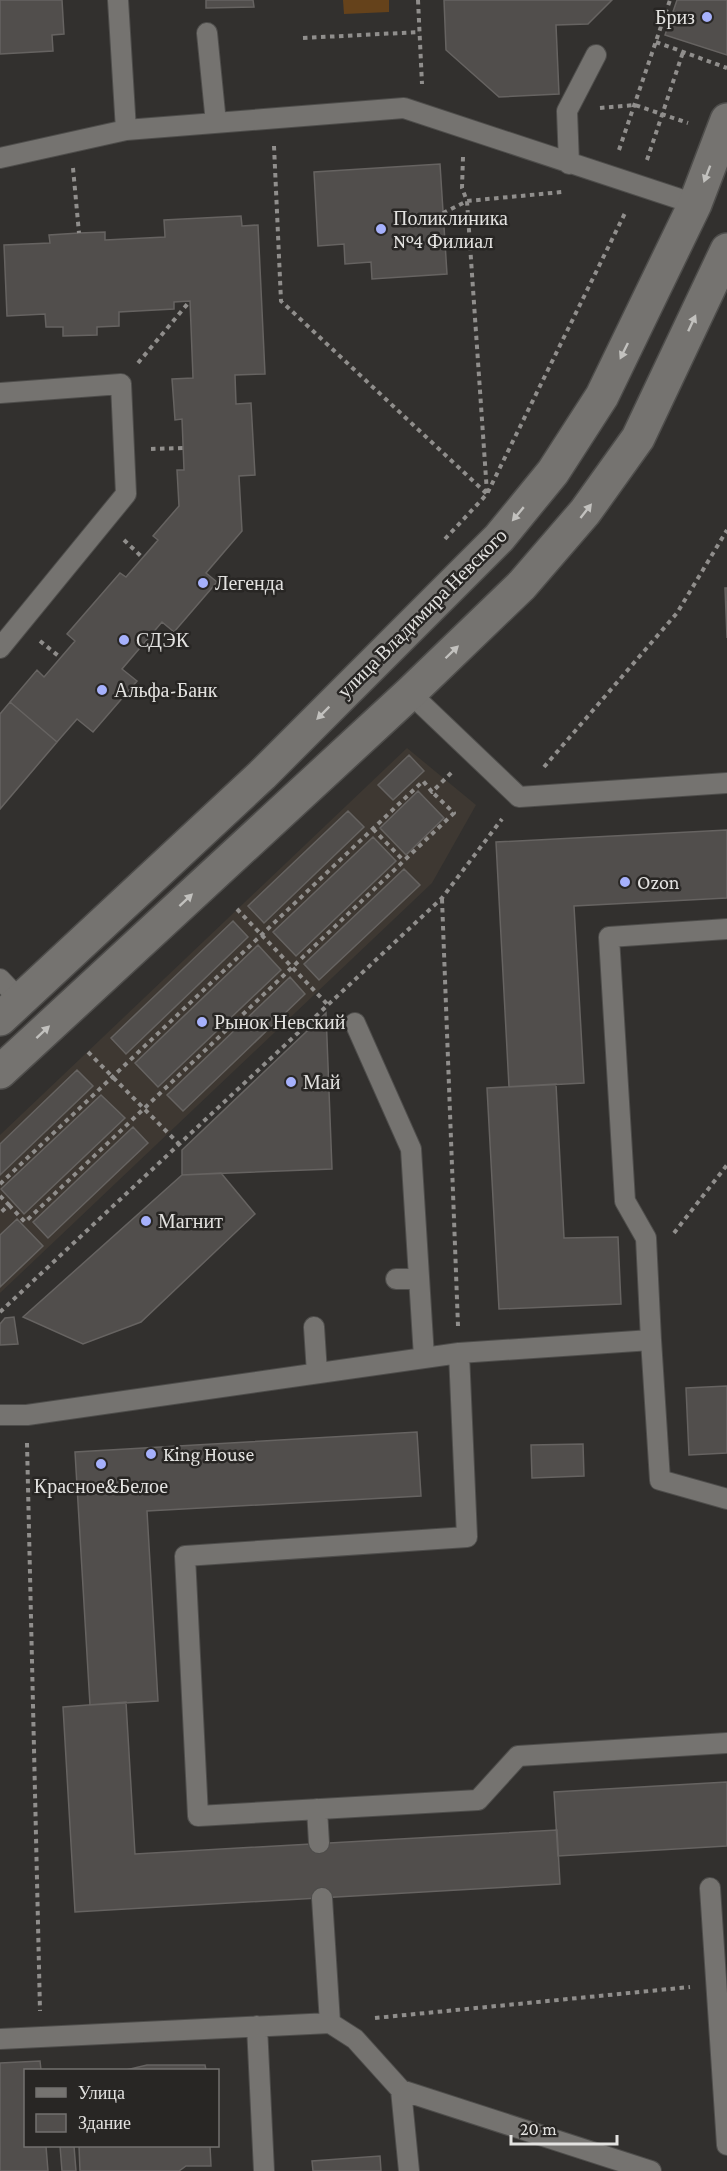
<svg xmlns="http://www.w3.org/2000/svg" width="727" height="2171" font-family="'Crimson Pro',serif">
  <rect width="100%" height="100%" fill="#32302e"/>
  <!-- built -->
  <path fill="#3e3832" d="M 407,748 L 476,805 L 432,883 L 0,1293 L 0,1135 Z"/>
  <!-- green -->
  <path fill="#65421b" d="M 343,0 L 389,0 L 389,12 L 344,14 Z"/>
  <!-- building -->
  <path fill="#514e4c" stroke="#666361" stroke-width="1.5" d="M 0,0 L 62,0 L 64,34 L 52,35 L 53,51 L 0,54 Z
    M 206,0 L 253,0 L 254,7 L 206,8 Z
    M 444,0 L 612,0 L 588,24 L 556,25 L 559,94 L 499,97 L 446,50 Z
    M 677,0 L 727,0 L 727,55 L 665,35 Z
    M 440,164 L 447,274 L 372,279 L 371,262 L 345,264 L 344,244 L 318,246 L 314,172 Z
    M 241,216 L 242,226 L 258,225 L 265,374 L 235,375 L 236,404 L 251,403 L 255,475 L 239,476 L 242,531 L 206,573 L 217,582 L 174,632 L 162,622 L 122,669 L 137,681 L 93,732 L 77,719 L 57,742 L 10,702 L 37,670 L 44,677 L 75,641 L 67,634 L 120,573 L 126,577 L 158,540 L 153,536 L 179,506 L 177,470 L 184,470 L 182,419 L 175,420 L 172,379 L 193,378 L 190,301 L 174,302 L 174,309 L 119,312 L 119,326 L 97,327 L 97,335 L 63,336 L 63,327 L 46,327 L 45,314 L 7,316 L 4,245 L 50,243 L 49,235 L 79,233 L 105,232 L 105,240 L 165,237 L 164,220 Z
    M 725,588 L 727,588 L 727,638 Z
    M 10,702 L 57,742 L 0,809 L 0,714 Z
    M 409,755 L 424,771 L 393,800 L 378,785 Z
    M 418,791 L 444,818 L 406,855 L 380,828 Z
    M 348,811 L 364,827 L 264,923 L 248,906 Z
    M 727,830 L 727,898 L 574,906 L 584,1083 L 509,1087 L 496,842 Z
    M 373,837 L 396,861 L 296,956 L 273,932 Z
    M 404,869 L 420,885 L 319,980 L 304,964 Z
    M 233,921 L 248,937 L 126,1054 L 111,1038 Z
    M 258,945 L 281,970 L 158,1087 L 135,1063 Z
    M 290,977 L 305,994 L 183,1111 L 167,1095 Z
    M 326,1013 L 332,1169 L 182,1175 L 182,1150 Z
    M 77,1070 L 93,1086 L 0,1175 L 0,1144 Z
    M 556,1084 L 564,1238 L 618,1237 L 621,1304 L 499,1309 L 487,1088 Z
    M 101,1095 L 125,1118 L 24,1214 L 1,1189 Z
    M 133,1127 L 148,1143 L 48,1238 L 33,1222 Z
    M 221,1173 L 255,1214 L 141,1322 L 83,1344 L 23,1317 L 182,1175 Z
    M 17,1219 L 43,1246 L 0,1287 L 0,1235 Z
    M 14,1317 L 18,1344 L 0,1345 L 0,1324 L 5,1318 Z
    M 727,1386 L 727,1453 L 689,1455 L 686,1388 Z
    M 417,1432 L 421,1496 L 147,1511 L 158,1701 L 90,1705 L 75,1452 Z
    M 583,1444 L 584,1476 L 532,1478 L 531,1445 Z
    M 126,1702 L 135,1854 L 557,1830 L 560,1884 L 75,1912 L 63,1707 Z
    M 727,1782 L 727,1846 L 558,1856 L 554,1792 Z
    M 40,2061 L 41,2070 L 26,2070 L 26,2146 L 46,2146 L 48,2171 L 0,2171 L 0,2063 Z
    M 147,2065 L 205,2065 L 206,2070 L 126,2070 Z
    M 60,2146 L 74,2146 L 76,2171 L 62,2171 Z
    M 79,2146 L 210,2146 L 211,2166 L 186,2166 L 179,2171 L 80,2171 Z
    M 380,2156 L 381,2171 L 313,2171 L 312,2161 Z"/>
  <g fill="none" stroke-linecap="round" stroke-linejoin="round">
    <!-- lane casing -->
    <g stroke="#4e4d4b" stroke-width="22">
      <path id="lane" d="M 118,0 L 126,130
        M 207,33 L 216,123
        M 0,158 L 126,130 L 404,108 L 695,204
        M 569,164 L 567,111 L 596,55
        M 0,393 L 121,384 L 126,494 L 0,648
        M 410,693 L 519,797 L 727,783
        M 0,979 L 20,1000
        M 355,1023 L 411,1149 L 424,1357
        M 396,1279 L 419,1279
        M 314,1327 L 317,1373
        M 651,1340 L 660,1480 L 727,1499
        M 459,1353 L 467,1537 L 185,1556 L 198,1816 L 478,1800 L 518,1756 L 727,1743
        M 0,1415 L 27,1415 L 459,1353 L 651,1340 L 646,1238 L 625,1201 L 609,937 L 727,929
        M 317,1809 L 319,1843
        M 710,1888 L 727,2145
        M 322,1898 L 330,2023
        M 257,2026 L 264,2171
        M 0,2039 L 330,2023 L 355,2039 L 401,2090 L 651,2171
        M 401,2090 L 409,2171"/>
    </g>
    <!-- secondary casing -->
    <g stroke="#4e4d4b" stroke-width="36">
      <path id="secondary" d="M 0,1019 L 262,775 L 499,538 L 553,472 L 602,396 L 695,204 L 727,120
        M 0,1072 L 410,693 L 522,585 L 585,512 L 638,438 L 727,250"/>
    </g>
    <!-- path -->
    <path stroke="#908e8c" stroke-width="4" stroke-dasharray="4.5 4.5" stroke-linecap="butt" d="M 418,0 L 422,84
      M 303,38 L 420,32
      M 656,42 L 727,68
      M 600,108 L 635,105 L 688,123
      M 274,146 L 281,301 L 487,494
      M 619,150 L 670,0
      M 463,157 L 462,188 L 467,201 L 487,493
      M 647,160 L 683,52
      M 73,168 L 79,233
      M 443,213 L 467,201 L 562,192
      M 138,363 L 190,301
      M 151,449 L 183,448
      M 445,539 L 487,494 L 626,211
      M 124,540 L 143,558
      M 40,641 L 61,658
      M 544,767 L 677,613 L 727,530
      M 373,829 L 404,861
      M 442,899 L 458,1326
      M 237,909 L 327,1004
      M 88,1052 L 179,1144
      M 0,1184 L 423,781 L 432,792 L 452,772
      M 0,1196 L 9,1205 L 0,1213
      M 9,1205 L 25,1222 L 454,813 L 432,792
      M 674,1233 L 727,1165
      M 0,1312 L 442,898 L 502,819
      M 27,1443 L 40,2011
      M 375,2018 L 690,1987"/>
    <!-- lane -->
    <use href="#lane" stroke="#757370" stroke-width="20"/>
    <!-- secondary -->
    <use href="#secondary" stroke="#757370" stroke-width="33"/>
  </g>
  <!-- one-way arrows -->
  <defs><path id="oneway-solid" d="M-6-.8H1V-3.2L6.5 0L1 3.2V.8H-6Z" transform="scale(1.5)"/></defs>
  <g fill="#c2c1be">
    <use href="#oneway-solid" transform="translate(707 174) rotate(111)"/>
    <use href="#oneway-solid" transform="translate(692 323) rotate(-65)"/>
    <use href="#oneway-solid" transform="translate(624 351) rotate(116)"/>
    <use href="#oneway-solid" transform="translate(586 511) rotate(-52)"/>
    <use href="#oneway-solid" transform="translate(518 514) rotate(130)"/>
    <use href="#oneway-solid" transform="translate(452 652) rotate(-44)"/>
    <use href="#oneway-solid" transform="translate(323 713) rotate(135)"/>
    <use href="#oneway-solid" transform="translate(186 900) rotate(-43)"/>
    <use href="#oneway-solid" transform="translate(43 1032) rotate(-43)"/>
  </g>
  <!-- markers -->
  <g fill="#a6b1fc" stroke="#282624" stroke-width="2">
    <circle cx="707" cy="17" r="6"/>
    <circle cx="381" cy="229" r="6"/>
    <circle cx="203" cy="583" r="6"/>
    <circle cx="124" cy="640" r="6"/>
    <circle cx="102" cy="690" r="6"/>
    <circle cx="625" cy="882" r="6"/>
    <circle cx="202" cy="1022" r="6"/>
    <circle cx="291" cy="1082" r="6"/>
    <circle cx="146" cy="1221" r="6"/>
    <circle cx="151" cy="1454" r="6"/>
    <circle cx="101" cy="1464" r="6"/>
  </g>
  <g text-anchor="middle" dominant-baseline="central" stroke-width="5" stroke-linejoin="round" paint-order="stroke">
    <!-- poi labels -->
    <g font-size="20" fill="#e3e2e0" stroke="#282624" text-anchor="start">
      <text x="695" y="17" text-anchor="end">Бриз</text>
      <text x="393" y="218">Поликлиника<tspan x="393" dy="23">№4 Филиал</tspan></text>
      <text x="215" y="583">Легенда</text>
      <text x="136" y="640">СДЭК</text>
      <text x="114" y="690">Альфа-Банк</text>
      <text x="637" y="882">Ozon</text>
      <text x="214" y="1022">Рынок Невский</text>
      <text x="303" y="1082">Май</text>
      <text x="158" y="1221">Магнит</text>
      <text x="163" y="1454">King House</text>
      <text x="101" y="1486" text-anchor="middle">Красное&amp;Белое</text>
    </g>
    <!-- street labels -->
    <g font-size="20" fill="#e3e2e0" stroke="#282624">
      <text transform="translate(422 613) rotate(-45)">улица Владимира Невского</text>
    </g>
  </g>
  <!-- legend -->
  <rect x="24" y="2069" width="195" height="78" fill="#282624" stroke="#73716f" stroke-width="1.5"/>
  <rect x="36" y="2088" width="30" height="9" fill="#757370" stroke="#73716f" stroke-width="1.5"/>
  <text x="78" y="2099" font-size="18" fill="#e3e2e0">Улица</text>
  <rect x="36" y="2114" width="30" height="18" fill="#514e4c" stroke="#73716f" stroke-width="1.5"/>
  <text x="78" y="2129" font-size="18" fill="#e3e2e0">Здание</text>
  <!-- scale -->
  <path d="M511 2135v9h106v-9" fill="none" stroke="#e3e2e0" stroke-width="3"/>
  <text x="520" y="2135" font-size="18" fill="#e3e2e0" stroke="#282624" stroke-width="4.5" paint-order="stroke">20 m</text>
</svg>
